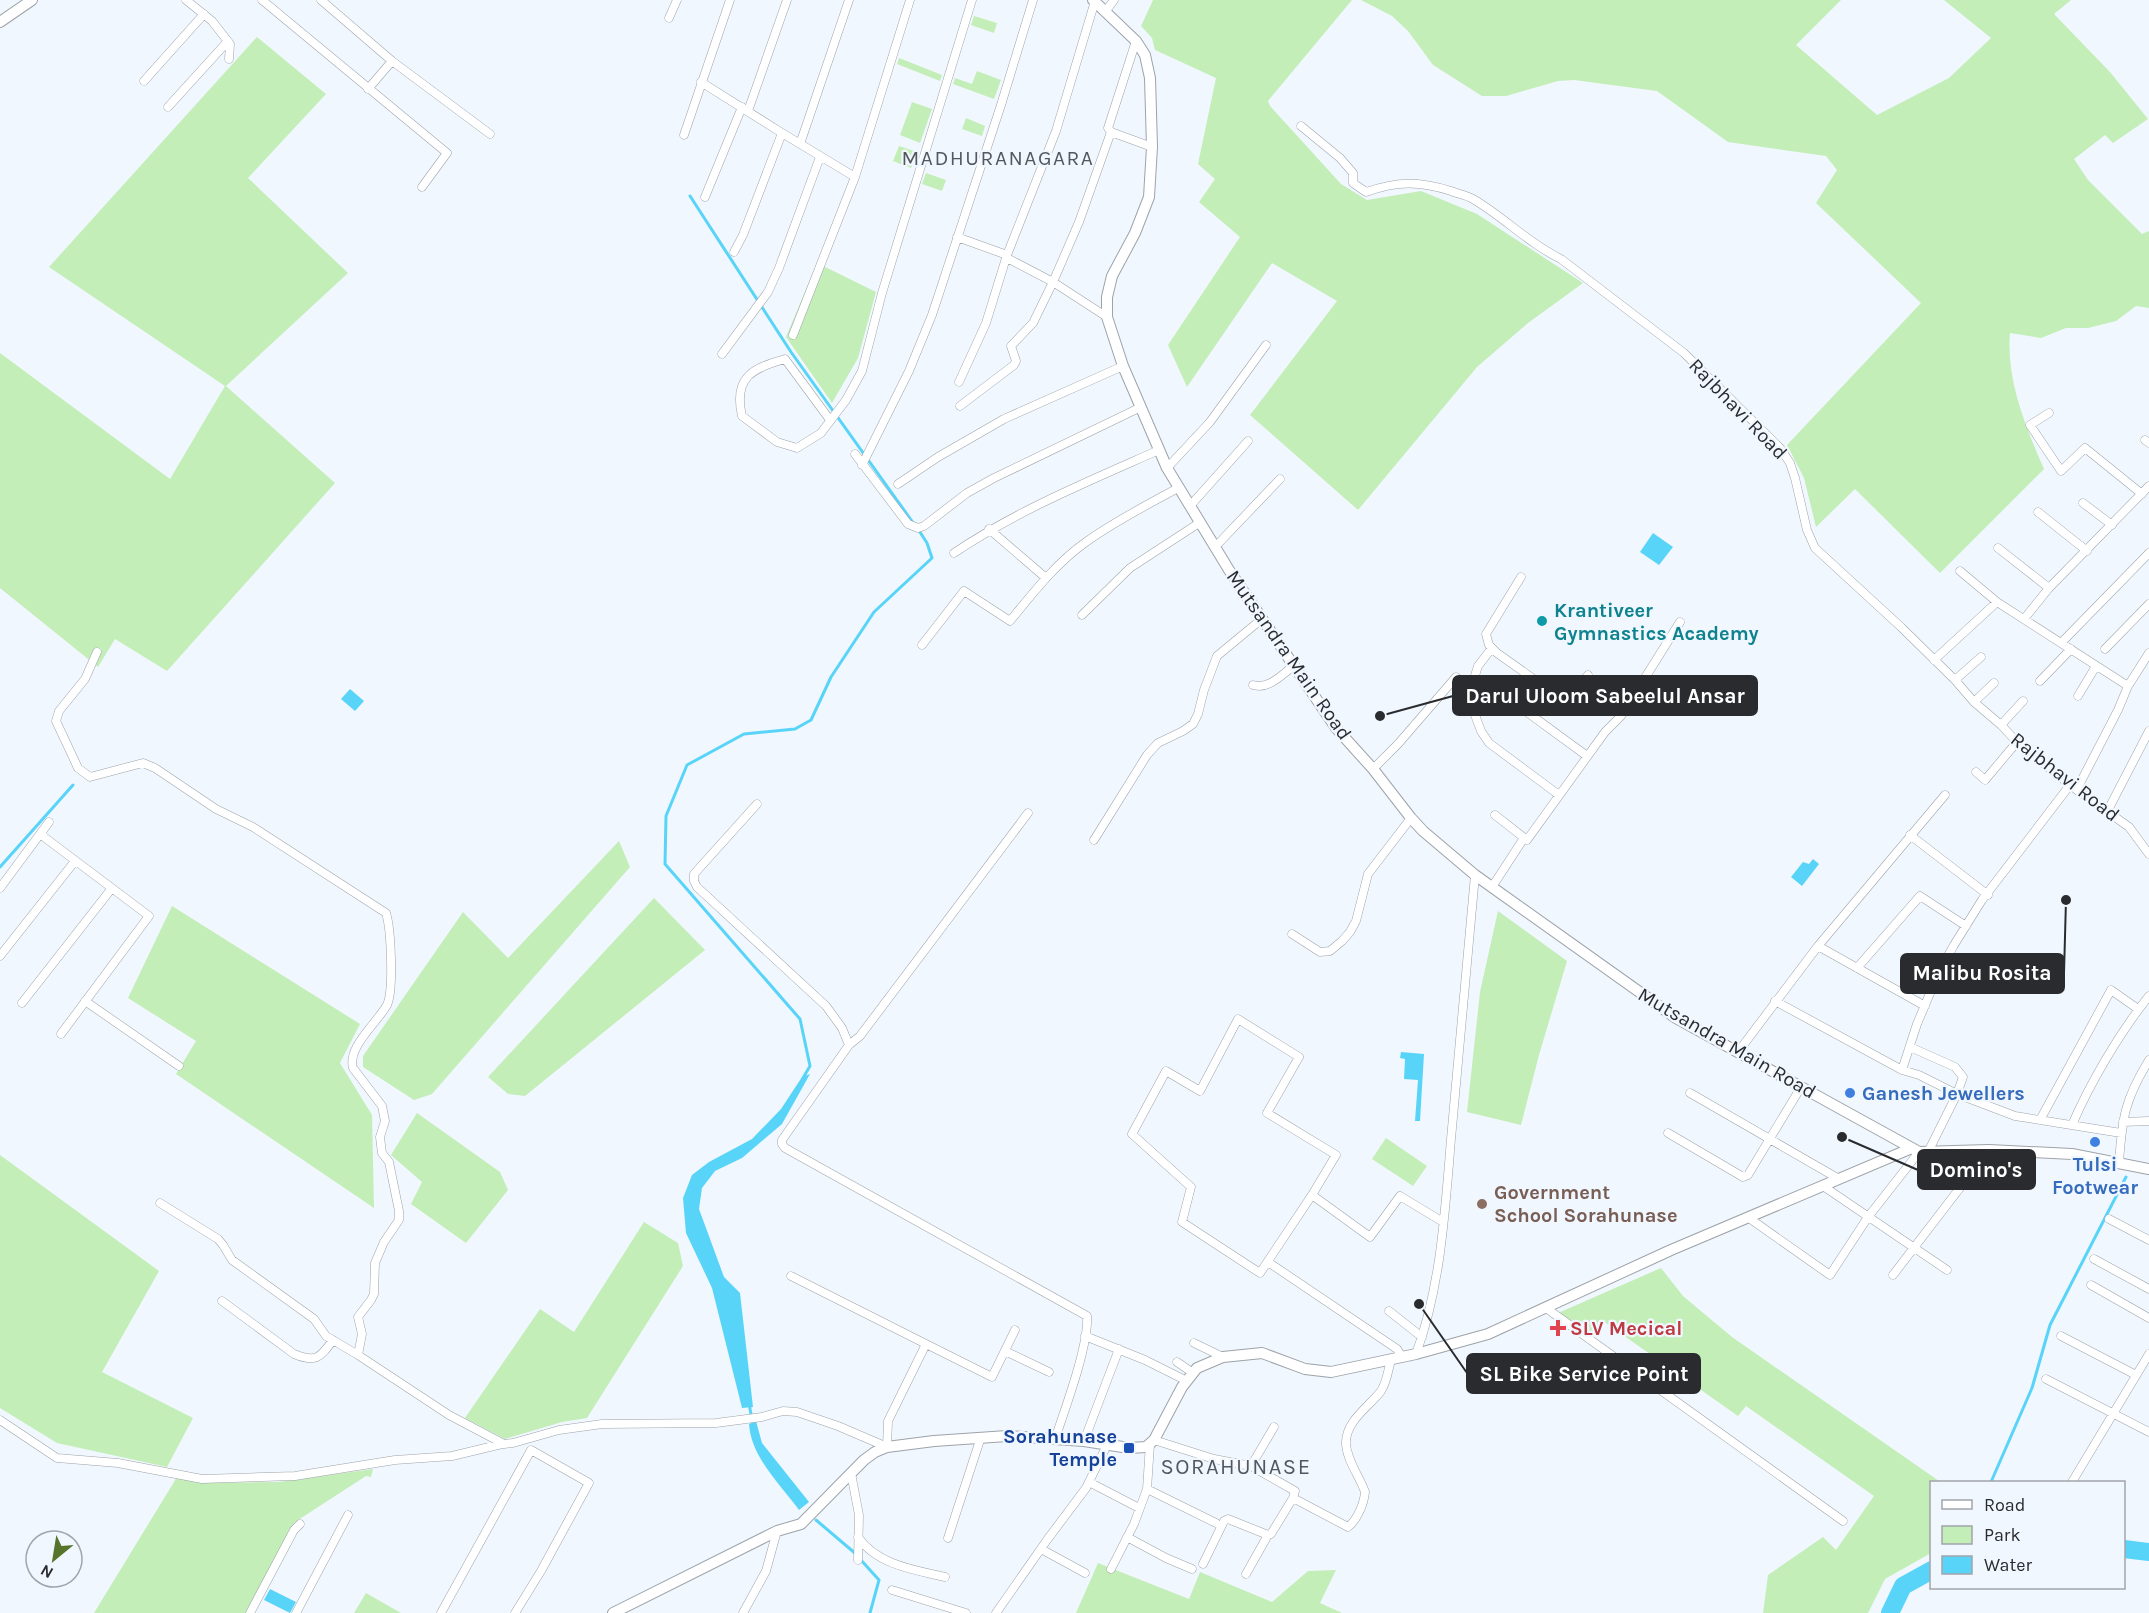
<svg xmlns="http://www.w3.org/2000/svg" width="2149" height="1613" font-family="Karla,sans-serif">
  <rect width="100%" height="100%" fill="#f1f7fe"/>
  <!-- green -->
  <path fill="#c3eeb8" d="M 1153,0 L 1352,0 L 1268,101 L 1270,106 L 1341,184 L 1367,200 L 1421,191 L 1477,214 L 1583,283 L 1528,323 L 1477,367 L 1358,510 L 1250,415 L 1337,301 L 1272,263 L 1187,387 L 1168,345 L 1240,237 L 1199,202 L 1215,179 L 1198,164 L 1216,78 L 1155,50 L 1152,38 L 1141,26 Z
    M 1361,0 L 1841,0 L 1796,45 L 1877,115 L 1949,78 L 1991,38 L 1944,0 L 2071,0 L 2054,14 L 2110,72 L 2148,119 L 2113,143 L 2105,135 L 2074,159 L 2088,180 L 2142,234 L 2149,231 L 2149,308 L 2136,306 L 2116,321 L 2088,328 L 2066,328 L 2041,338 L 2010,333 C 2006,379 2025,426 2044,469 L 1940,573 L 1855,489 L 1816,527 L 1804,478 L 1787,445 L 1921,303 L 1816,203 L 1837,170 L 1826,156 L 1728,142 L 1657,91 L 1574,80 L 1558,81 L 1506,96 L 1482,96 L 1433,65 L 1408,31 L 1392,16 Z
    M 974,16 L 997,23 L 994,33 L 971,25 Z
    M 257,37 L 326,94 L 248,178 L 348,273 L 226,386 L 335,483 L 167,671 L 115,639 L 98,667 L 0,588 L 0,353 L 170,479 L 225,386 L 49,267 Z
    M 899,58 L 942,75 L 940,81 L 897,64 Z
    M 977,71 L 1001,80 L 994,99 L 953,84 L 955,78 L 972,84 Z
    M 912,102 L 932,109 L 920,143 L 900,135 Z
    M 966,118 L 985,126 L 982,136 L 962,129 Z
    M 899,146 L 917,152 L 911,168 L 893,161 Z
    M 926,173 L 946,180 L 942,191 L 922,184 Z
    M 817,263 L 876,292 L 858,358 L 832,403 L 786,337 Z
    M 619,841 L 630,867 L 432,1094 L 414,1100 L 363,1067 L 363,1056 L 463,912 L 508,958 Z
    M 654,898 L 705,950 L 525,1096 L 508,1094 L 488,1077 Z
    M 172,906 L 360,1024 L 340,1063 L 372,1115 L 374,1208 L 176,1074 L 196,1041 L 128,998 Z
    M 1498,911 L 1567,961 L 1539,1055 L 1521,1125 L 1467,1112 L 1480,992 Z
    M 417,1113 L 500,1172 L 508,1190 L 466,1243 L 411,1204 L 422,1182 L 391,1155 Z
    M 1386,1138 L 1427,1166 L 1413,1186 L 1372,1159 Z
    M 0,1155 L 159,1271 L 102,1372 L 193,1418 L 167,1467 L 57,1443 L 0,1408 Z
    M 644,1222 L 678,1243 L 683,1266 L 587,1418 L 562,1422 L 505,1439 L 465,1418 L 540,1309 L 574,1332 Z
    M 1661,1268 L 1683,1296 L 1732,1337 L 1939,1481 L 1951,1482 L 1932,1482 L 1931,1553 L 1885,1579 L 1868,1613 L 1763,1613 L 1768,1575 L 1823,1537 L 1836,1550 L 1874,1496 L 1746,1406 L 1738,1416 L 1603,1321 L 1592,1332 L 1558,1313 Z
    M 373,1469 L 371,1477 L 366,1476 L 295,1522 L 247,1613 L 94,1613 L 177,1477 L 210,1483 L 278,1482 Z
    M 1098,1563 L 1189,1599 L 1200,1572 L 1272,1602 L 1308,1571 L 1336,1570 L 1320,1603 L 1342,1613 L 1076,1613 Z
    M 366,1593 L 401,1613 L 354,1613 Z"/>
  <!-- water -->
  <path fill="#59d4f9" d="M 1653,533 L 1673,547 L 1659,565 L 1640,552 Z
    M 350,689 L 364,701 L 355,711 L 341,699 Z
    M 1813,859 L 1819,864 L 1802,886 L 1791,877 L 1803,862 L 1809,864 Z
    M 1401,1052 L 1424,1054 L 1420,1121 L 1415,1121 L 1418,1080 L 1404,1079 L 1405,1059 L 1400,1058 Z
    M 810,1074 L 782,1124 L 742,1158 L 715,1171 L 702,1188 L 699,1209 L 724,1277 L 740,1293 L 753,1407 L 742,1408 L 712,1288 L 686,1233 L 683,1198 L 692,1175 L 709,1162 L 752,1139 L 781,1109 L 802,1077 Z
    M 756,1421 L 762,1443 L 809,1502 L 799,1510 C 780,1484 751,1457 749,1424 Z
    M 270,1589 L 296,1602 L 290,1613 L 264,1600 Z"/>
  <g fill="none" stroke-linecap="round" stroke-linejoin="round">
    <!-- stream -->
    <path stroke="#59d4f9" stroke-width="3" d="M 690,196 L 791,352 L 914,524
      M 0,867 L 73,785
      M 803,1078 L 810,1066 L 800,1019 L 665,864 L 666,816 L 687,765 L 744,734 L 795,729 L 811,720 L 831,677 L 874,612 L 932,558 L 927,543 L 918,529
      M 749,1403 L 753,1426
      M 1991,1482 L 2032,1388 L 2050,1325 L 2126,1177
      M 816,1520 L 856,1554
      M 860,1559 L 879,1580 L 870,1613"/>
    <!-- river -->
    <path stroke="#59d4f9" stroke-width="18" d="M 2124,1549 L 2149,1552
      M 1890,1613 L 1903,1586 L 1932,1570"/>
    <!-- street casing -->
    <g stroke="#9da3a9" stroke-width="9">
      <path id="street" d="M 186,0 L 212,21 L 230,44 L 229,59
        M 262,0 L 447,153 L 422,187
        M 321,0 L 392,61 L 490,134
        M 1105,12 L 1114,0
        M 669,18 L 677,0
        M 144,81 L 204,14
        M 701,82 L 782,133 L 855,177
        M 368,89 L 392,61
        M 168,107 L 228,41
        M 748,111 L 787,0
        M 1301,126 L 1340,158 L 1353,173 L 1353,183 L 1366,192 C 1398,181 1418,181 1451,191 C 1458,194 1466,195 1473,199 C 1504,217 1528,243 1561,259 L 1684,353 L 1780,448 L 1790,463 L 1795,478 L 1807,530 L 1815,548 L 1901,627 L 1955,680 L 1974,702 L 2001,725 L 2017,742 L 2070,785 L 2129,827 L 2149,854
        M 1111,132 L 1152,147
        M 684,135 L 730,0
        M 800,144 L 849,0
        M 705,197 L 742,107
        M 957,237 L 1007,255
        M 734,252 L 743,235 L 782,133
        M 1007,258 L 1053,282 L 1107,317
        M 793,335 L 855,177 L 910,0
        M 722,354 L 768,292 L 779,268 L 820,157
        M 959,382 L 986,323 L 1007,255 L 1056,131 L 1095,1
        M 960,406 L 1014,365 L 1016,361 L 1011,346 L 1033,323 L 1053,282 L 1079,222 L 1111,132 L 1108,128 L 1136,41
        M 2049,413 L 2030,425 L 2061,471 L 2085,448 L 2142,494
        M 830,420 L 785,359 C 753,368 733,377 742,416 L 777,442 L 797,448 L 821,433 L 846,400 L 862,371 L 882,293 L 972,0
        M 2145,440 L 2149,443
        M 855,454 L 908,524 L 918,528 L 924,526 L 967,493 L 994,478 L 1139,408
        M 862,465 L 909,371 L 932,315 L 1001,105 L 1033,0
        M 1167,468 L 1210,422 L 1266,345
        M 898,484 L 938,457 L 1004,419 L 1123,366
        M 2083,503 L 2112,525
        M 1190,506 L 1248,441
        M 2038,512 L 2087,551
        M 989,529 L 1046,578
        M 1215,547 L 1280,479
        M 1998,548 L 2049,588
        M 954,553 C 1018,510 1089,481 1159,450
        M 1960,571 L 1997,602 L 2128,686
        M 1521,577 L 1486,634 L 1489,645 L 1497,653 L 1566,702 L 1588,675
        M 1082,615 L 1130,568 L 1199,523
        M 2024,619 L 2049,588 L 2149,486
        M 2061,643 L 2149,553
        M 922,645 L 964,591 L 1010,621 C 1033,593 1056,563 1086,542 C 1115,521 1147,505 1178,488
        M 1492,648 L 1478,666 L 1473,682 L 1475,715 L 1481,731 L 1489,743 L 1559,795
        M 2105,649 L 2149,604
        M 97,652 L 85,679 L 59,711 L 56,721 L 78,768 L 90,777 L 143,763 L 155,768 L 216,809 L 253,827 L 386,913 C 391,929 394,990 387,1005 C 377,1023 347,1047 353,1068 L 382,1106 L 385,1121 L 380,1137 L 382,1153 L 389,1162 L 399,1211 L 399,1220 L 384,1242 L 375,1263 L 374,1294 L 371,1300 L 358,1317 L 362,1334 L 358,1355 L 449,1415 L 504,1444 L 513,1443 L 559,1430 L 602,1424 L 716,1423 L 762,1417 L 783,1411 L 797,1412 L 838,1426 L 887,1447 L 888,1421 L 926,1344 L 992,1377 L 1015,1330
        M 1934,660 L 1997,602
        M 1955,680 L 1981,657
        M 2040,681 L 2071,649
        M 1253,685 C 1269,690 1282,674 1295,665
        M 2078,696 L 2096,666
        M 1974,702 L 1994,683
        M 1520,707 L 1587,756
        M 2001,725 L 2023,701
        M 1373,769 L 1398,744 L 1456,677
        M 1976,772 L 1985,780 L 2017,742
        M 2070,785 L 1982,900 L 1954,945 L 1939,972 L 1917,1024 L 1902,1070 L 1919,1075 L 1957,1094 L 2015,1116 L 2121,1133
        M 2077,789 L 2118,710 L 2128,686 L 2149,653
        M 757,804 L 694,874 L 694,881 L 697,887 L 826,1006 L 842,1028 L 849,1045
        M 2107,812 L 2149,731
        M 1028,813 L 860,1036 L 849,1045 L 782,1140 L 782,1144 L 785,1148 L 1087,1316 C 1089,1345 1065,1409 1055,1439
        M 1495,815 L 1527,840 L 1605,732 L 1621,716 L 1680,622
        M 40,834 L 149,916 L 61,1034
        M 1910,835 L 1988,895
        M 1094,840 L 1147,755 L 1158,743 L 1183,731 L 1193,724 L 1198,714 L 1204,690 L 1217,656 L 1263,618
        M 1492,887 L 1524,838
        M 0,888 L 49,822
        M 1292,934 L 1320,952 L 1330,951 L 1342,941 L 1350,932 L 1356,921 L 1368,874 L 1411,818
        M 1818,946 L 1925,1006
        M 0,956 L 75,861
        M 1857,968 L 1920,896 L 1966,926
        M 85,1001 L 179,1066
        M 1775,1001 L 1902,1070
        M 22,1003 L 112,888
        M 1238,1019 L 1299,1057 L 1267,1113 L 1336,1155 L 1312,1195 L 1260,1273 L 1182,1222 L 1191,1187 L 1132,1134 L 1166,1071 L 1200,1091 Z
        M 1910,1047 L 1955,1067 L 1963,1077 L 1957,1094 L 1928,1152
        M 1738,1052 L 1818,946 L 1945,795
        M 1690,1093 L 1839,1179
        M 2040,1120 L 2111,990 L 2138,1009
        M 2123,1122 L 2149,1121
        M 2072,1125 C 2090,1083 2120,1032 2149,996
        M 1668,1133 L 1743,1177 L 1748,1175 L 1801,1087
        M 2119,1163 C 2122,1118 2125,1099 2149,1060
        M 1823,1186 L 1947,1270
        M 1312,1195 L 1370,1237 L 1400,1196 L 1443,1222
        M 160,1203 L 218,1239 L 223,1245 L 232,1260 L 314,1319 L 326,1336 L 358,1355
        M 1749,1218 L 1830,1275 L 1868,1217 L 1919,1152
        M 2109,1219 L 2149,1240
        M 2094,1259 L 2149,1289
        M 1268,1262 L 1397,1349 L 1402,1357
        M 1893,1275 L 1989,1150
        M 791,1276 L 926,1344
        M 2091,1285 L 2149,1318
        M 222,1301 L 294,1354 C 316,1363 320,1358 333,1340
        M 1546,1308 L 1843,1521
        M 1389,1311 L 1422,1337
        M 1085,1336 L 1145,1360 L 1187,1381
        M 2061,1336 L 2136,1375
        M 1194,1343 L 1223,1357
        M 1005,1351 L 1049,1372
        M 1416,1354 C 1441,1286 1445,1211 1451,1139 C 1459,1051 1467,963 1475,875
        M 1177,1362 L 1193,1373
        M 2046,1379 L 2149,1432
        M 0,1420 L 57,1458 L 118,1463 L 202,1479 L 295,1476 L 395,1460 L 452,1456 L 502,1444
        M 1154,1440 L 1214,1459 L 1251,1466 L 1295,1491 L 1293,1498 L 1271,1534 L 1268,1535 L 1228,1519 L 1224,1521 L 1203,1564
        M 1084,1441 L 1119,1349
        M 1251,1466 L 1274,1427
        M 851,1473 L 859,1515 L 858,1560
        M 1089,1482 L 1139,1508
        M 2072,1482 L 2149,1354
        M 1147,1489 L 1216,1523
        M 1293,1498 L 1348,1527 C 1357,1520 1364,1504 1365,1492 C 1360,1477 1347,1461 1346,1444 C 1345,1421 1369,1407 1381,1391 C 1387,1382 1388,1370 1391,1360
        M 858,1537 C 877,1565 915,1570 945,1577
        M 1127,1537 L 1166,1558 L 1192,1569
        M 948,1538 L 981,1437
        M 1041,1549 L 1085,1573
        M 1111,1569 L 1134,1524 L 1147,1489 L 1150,1444
        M 1246,1574 L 1268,1535
        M 892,1590 L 966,1613
        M 250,1613 L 294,1530 L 300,1524
        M 296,1613 L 348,1515
        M 441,1613 L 531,1450 L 589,1483 L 541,1571 L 515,1613
        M 743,1613 L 766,1571 L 777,1531
        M 996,1613 L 1047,1540 L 1086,1488 L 1107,1445"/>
    </g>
    <!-- secondary casing -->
    <g stroke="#9da3a9" stroke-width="12">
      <path id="secondary" d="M 1093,0 L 1136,41 L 1145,55 L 1150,78 L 1152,147 L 1149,197 L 1135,233 L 1112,276 L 1107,297 L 1107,317 L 1123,366 L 1167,468 L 1229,570 L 1336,728 L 1373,769 L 1411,818 L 1423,831 L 1475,875 L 1676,1018 L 1919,1152 L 1989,1150 L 2072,1154 L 2149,1169
        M 0,22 L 32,0
        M 613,1613 L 777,1531 L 801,1524 L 864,1460 L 875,1452 L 887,1447 L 934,1441 L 1007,1436 L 1084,1441 L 1129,1448 L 1146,1447 L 1154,1440 L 1182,1387 L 1197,1368 L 1223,1357 L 1262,1353 L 1305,1369 L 1331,1372 L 1416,1354 L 1488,1334 L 1671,1250 L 1912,1148"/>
    </g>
    <!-- street -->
    <use href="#street" stroke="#fff" stroke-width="8"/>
    <!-- secondary -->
    <use href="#secondary" stroke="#fff" stroke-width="10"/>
  </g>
  <!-- markers -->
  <circle fill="#0f9aa8" stroke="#f1f7fe" stroke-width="2" cx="1542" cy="621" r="6"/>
  <g fill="#3f7fe0" stroke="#f1f7fe" stroke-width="2">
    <circle cx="1850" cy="1093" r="6"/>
    <circle cx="2095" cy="1142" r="6"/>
  </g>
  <circle fill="#8d6e63" stroke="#f1f7fe" stroke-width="2" cx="1482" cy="1204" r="6"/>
  <path fill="#e0444e" stroke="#f1f7fe" stroke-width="2" d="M1555 1319h6v6h6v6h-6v6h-6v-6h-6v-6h6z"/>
  <rect fill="#1a4fb4" stroke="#f1f7fe" stroke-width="2" x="1123" y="1442" width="12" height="12" rx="3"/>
  <g text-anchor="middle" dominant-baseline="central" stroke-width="4.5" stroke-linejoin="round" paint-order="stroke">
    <!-- street labels -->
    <g font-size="20" fill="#292b2e" stroke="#f1f7fe">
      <text transform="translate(1738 409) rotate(46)">Rajbhavi Road</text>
      <text transform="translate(1289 655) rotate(55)">Mutsandra Main Road</text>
      <text transform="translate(2065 777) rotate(38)">Rajbhavi Road</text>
      <text transform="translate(1727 1043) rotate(30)">Mutsandra Main Road</text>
    </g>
    <!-- culture labels -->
    <g font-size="20" font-weight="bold" fill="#0d838f" stroke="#f1f7fe" text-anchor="start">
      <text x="1554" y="610">Krantiveer<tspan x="1554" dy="23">Gymnastics Academy</tspan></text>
    </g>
    <!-- shop labels -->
    <g font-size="20" font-weight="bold" fill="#366cbe" stroke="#f1f7fe" text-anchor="start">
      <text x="1862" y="1093">Ganesh Jewellers</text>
      <text x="2095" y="1164" text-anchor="middle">Tulsi<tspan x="2095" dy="23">Footwear</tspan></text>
    </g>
    <!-- education labels -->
    <g font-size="20" font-weight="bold" fill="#785e54" stroke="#f1f7fe" text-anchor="start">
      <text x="1494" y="1192">Government<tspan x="1494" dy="23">School Sorahunase</tspan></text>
    </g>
    <!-- health labels -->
    <g font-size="20" font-weight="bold" fill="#be3a42" stroke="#f1f7fe" text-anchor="start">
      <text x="1570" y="1328">SLV Mecical</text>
    </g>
    <!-- transit labels -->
    <g font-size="20" font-weight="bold" fill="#164399" stroke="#f1f7fe" text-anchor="end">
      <text x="1117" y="1436">Sorahunase<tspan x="1117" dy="23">Temple</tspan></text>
    </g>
    <!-- neighbourhood labels -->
    <g font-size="21" letter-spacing="1.5" fill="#52585d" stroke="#f1f7fe">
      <text x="998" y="158">MADHURANAGARA</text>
    </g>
    <!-- quarter labels -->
    <g font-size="22" letter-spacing="1.5" fill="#52585d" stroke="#f1f7fe">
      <text x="1236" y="1467">SORAHUNASE</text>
    </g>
  </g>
  <!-- callouts -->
  <path fill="none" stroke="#292b2e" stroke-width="2" d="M1380 716L1453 696M2066 900L2064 973M1842 1137L1918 1170M1419 1304L1467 1373"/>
  <g fill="#292b2e" stroke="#f1f7fe" stroke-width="2">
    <circle cx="1380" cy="716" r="6"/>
    <circle cx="2066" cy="900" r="6"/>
    <circle cx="1842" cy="1137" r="6"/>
    <circle cx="1419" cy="1304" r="6"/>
  </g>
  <g fill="#292b2e" stroke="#292b2e" stroke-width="2">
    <rect x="1453" y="676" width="304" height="39" rx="6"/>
    <rect x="1901" y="954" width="163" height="39" rx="6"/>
    <rect x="1918" y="1150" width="117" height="39" rx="6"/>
    <rect x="1467" y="1354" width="233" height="39" rx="6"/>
  </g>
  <g font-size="21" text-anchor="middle" font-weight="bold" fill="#fff">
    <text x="1605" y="703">Darul Uloom Sabeelul Ansar</text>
    <text x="1982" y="980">Malibu Rosita</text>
    <text x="1976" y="1177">Domino's</text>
    <text x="1584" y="1381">SL Bike Service Point</text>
  </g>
  <!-- legend -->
  <rect x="1930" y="1481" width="195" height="108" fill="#f1f7fe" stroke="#a1a5ab" stroke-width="1.5"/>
  <rect x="1942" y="1500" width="30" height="9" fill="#ffffff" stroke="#a1a5ab" stroke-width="1.5"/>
  <text x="1984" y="1511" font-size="18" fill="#292b2e">Road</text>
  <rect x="1942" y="1526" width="30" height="18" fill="#c3eeb8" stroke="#a1a5ab" stroke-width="1.5"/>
  <text x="1984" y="1541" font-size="18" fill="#292b2e">Park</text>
  <rect x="1942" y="1556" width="30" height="18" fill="#59d4f9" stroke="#a1a5ab" stroke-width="1.5"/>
  <text x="1984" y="1571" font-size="18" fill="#292b2e">Water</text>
  <!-- north arrow -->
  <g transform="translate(54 1559) rotate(210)"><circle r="28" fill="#f1f7fe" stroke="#a1a5ab" stroke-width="1.5"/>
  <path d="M0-4.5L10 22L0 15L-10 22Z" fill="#56742a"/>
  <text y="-9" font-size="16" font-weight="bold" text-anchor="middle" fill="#292b2e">N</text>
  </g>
</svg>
